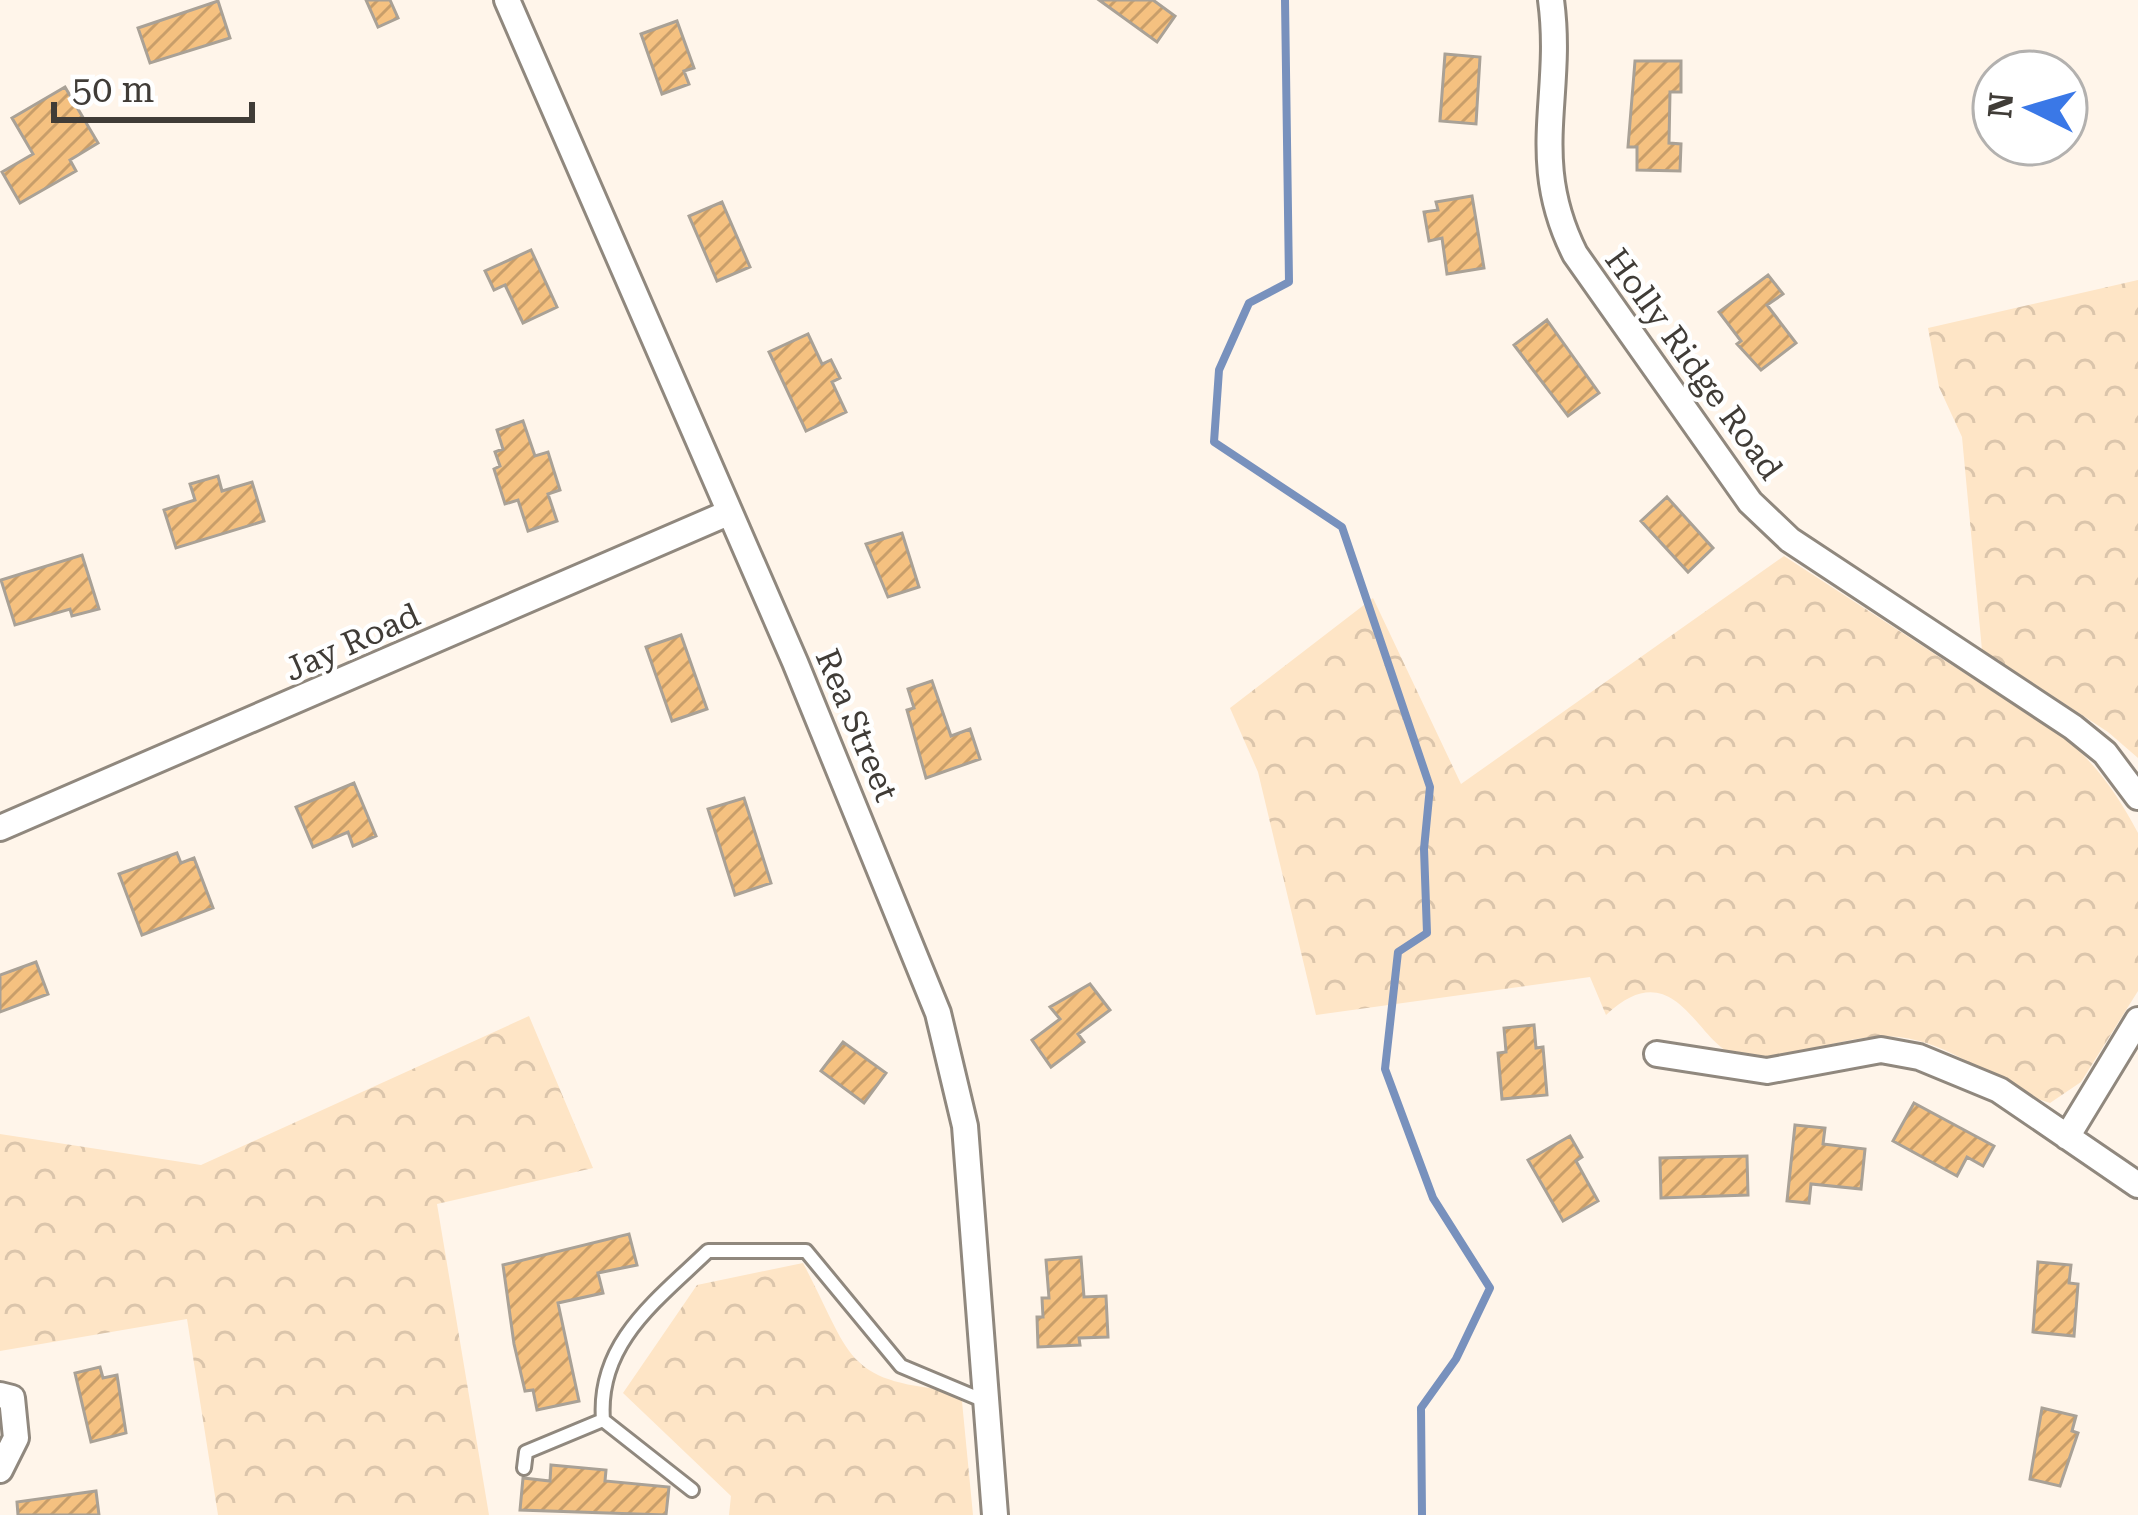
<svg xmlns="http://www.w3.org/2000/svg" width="2138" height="1515" font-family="'Roboto Serif',serif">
  <defs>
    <pattern id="forest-crowns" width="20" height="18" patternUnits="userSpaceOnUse" patternTransform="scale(3)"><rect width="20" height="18" fill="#fee5c6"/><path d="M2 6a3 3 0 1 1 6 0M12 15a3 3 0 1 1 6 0" fill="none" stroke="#dbc5ab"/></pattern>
    <pattern id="building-hatch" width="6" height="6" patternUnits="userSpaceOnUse" patternTransform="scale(3)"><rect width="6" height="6" fill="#f5c180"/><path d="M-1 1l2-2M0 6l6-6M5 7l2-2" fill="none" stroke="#c89e6a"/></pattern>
  </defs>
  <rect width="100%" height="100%" fill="#fff5ea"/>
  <!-- forest -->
  <path fill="url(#forest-crowns)" d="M 2138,280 L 2138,758 L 2108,732 L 1982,650 L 1962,437 L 1939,387 L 1928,328 Z
    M 1784,556 L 2067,740 C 2098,766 2119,797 2138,833 L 2138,991 L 2081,1082 L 2050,1103 C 1996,1087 1958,1044 1899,1037 C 1845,1030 1782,1068 1735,1055 C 1697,1044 1675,950 1606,1015 L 1590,977 L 1316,1015 L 1258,772 L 1230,708 L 1373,598 L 1461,784 Z
    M 529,1016 L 593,1168 L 437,1204 L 489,1515 L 218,1515 L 187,1319 L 0,1351 L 0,1134 L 201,1165 Z
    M 803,1263 C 854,1360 843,1382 961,1391 L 973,1515 L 729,1515 L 731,1496 L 623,1393 L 697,1285 Z"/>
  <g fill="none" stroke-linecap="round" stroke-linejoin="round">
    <!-- stream -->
    <path stroke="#7891bd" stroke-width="8" d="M 1285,0 L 1289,282 L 1249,303 L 1219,370 L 1214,442 L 1342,527 L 1430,787 L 1424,849 L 1427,933 L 1398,952 L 1385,1069 L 1433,1198 L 1490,1288 L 1456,1359 L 1421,1408 L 1422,1515"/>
  </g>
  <!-- building -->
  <path fill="url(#building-hatch)" stroke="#a9a196" stroke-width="3" d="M 366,0 L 390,0 L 398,18 L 378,27 Z
    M 1099,0 L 1153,0 L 1175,16 L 1157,42 Z
    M 218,1 L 230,38 L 150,63 L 138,28 Z
    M 677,21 L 694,68 L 684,71 L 689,84 L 662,94 L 641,34 Z
    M 1445,54 L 1480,57 L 1476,124 L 1440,121 Z
    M 1635,61 L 1681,61 L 1681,92 L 1670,92 L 1669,143 L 1681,144 L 1680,171 L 1637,170 L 1637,147 L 1628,147 Z
    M 65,87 L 98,143 L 70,160 L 76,171 L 20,203 L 2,172 L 33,154 L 12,118 Z
    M 1472,196 L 1484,268 L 1447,274 L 1442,238 L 1429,241 L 1424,212 L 1438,210 L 1436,202 Z
    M 722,202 L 750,267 L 717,281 L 689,216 Z
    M 531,250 L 557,307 L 523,323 L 505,285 L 494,290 L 485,271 Z
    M 1768,275 L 1783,294 L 1767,305 L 1796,343 L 1761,370 L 1737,344 L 1741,341 L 1719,312 Z
    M 1547,320 L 1599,393 L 1568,416 L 1514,345 Z
    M 808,334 L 822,364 L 831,360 L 840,378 L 832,382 L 846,412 L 806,431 L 769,352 Z
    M 523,421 L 535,456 L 548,452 L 560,490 L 548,494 L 557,521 L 528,531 L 518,500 L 505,504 L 494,469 L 500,466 L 495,452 L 503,449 L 497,430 Z
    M 218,476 L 222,491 L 252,482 L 264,521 L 176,548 L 164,510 L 195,500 L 190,484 Z
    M 1667,497 L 1713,548 L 1688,572 L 1641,521 Z
    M 902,533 L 919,587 L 888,597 L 866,544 Z
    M 82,555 L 99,609 L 72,616 L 70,609 L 15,625 L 1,580 Z
    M 681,635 L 707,709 L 672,721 L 646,647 Z
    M 932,681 L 951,736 L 970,729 L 980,759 L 926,778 L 907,710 L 914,708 L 908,689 Z
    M 354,783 L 376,836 L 353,846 L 348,832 L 313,847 L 296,807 Z
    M 744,798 L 771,883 L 735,895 L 708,809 Z
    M 177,853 L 181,863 L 194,858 L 213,908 L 142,935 L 119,874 Z
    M 36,962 L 48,994 L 0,1012 L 0,975 Z
    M 1090,984 L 1110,1010 L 1078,1034 L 1084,1042 L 1051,1067 L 1032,1040 L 1060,1019 L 1050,1007 Z
    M 1534,1025 L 1536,1048 L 1543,1047 L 1547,1095 L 1502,1099 L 1498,1053 L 1506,1052 L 1504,1028 Z
    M 843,1042 L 886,1073 L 864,1103 L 821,1071 Z
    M 1914,1103 L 1994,1146 L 1983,1166 L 1967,1157 L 1957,1176 L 1893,1141 Z
    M 1795,1125 L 1825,1128 L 1823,1144 L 1865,1149 L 1861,1189 L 1811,1184 L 1809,1203 L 1787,1201 Z
    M 1570,1136 L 1582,1157 L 1576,1161 L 1598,1201 L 1563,1221 L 1528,1160 Z
    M 1747,1156 L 1748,1195 L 1661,1198 L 1660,1158 Z
    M 629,1234 L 637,1265 L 598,1273 L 603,1293 L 558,1303 L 579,1401 L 537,1410 L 533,1390 L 525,1391 L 514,1344 L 503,1265 Z
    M 1081,1257 L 1084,1297 L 1106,1296 L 1108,1337 L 1079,1338 L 1080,1345 L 1038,1347 L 1037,1317 L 1043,1317 L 1042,1298 L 1049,1298 L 1046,1260 Z
    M 2038,1262 L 2071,1265 L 2069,1283 L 2078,1284 L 2074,1336 L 2033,1332 Z
    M 100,1367 L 103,1378 L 117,1375 L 126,1433 L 91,1442 L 75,1373 Z
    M 2042,1408 L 2076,1416 L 2072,1431 L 2078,1433 L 2060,1486 L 2030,1479 Z
    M 551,1465 L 606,1470 L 605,1481 L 669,1487 L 666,1515 L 520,1510 L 523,1478 L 550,1481 Z
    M 96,1491 L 99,1515 L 18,1515 L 17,1502 Z"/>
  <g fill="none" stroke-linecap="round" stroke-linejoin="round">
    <!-- lane casing -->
    <g stroke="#90887e" stroke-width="18">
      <path id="lane" d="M 524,1468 L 526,1452 L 603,1420
        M 692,1490 L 603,1420 C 597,1343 657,1300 708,1251 L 806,1251 L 901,1366 L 987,1402"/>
    </g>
    <!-- street casing -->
    <g stroke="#90887e" stroke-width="30">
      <path id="street" d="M 507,0 L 795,662 L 938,1013 L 965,1126 L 995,1515
        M 1551,0 C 1564,96 1527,159 1575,254 L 1750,502 L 1790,540 L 2073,727 L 2105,753 L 2138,797
        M 0,828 L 728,513
        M 1657,1054 L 1767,1071 L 1881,1050 L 1919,1057 L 1999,1090 L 2138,1185
        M 2067,1137 L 2138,1020
        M 0,1395 L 12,1398 L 16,1438 L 0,1470"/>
    </g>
    <!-- lane -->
    <use href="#lane" stroke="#fff" stroke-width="12"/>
    <!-- street -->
    <use href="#street" stroke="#fff" stroke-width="24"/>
  </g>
  <g text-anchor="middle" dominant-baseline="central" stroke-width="9" stroke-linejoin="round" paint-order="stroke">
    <!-- street labels -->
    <g font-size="33" fill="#403c37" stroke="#fff">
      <text transform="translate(1694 364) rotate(54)">Holly Ridge Road</text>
      <text transform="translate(352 642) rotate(-24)">Jay Road</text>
      <text transform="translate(857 725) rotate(67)">Rea Street</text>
    </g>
  </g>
  <!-- north arrow -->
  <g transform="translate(2030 108) rotate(275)"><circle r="57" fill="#ffffff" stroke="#b3b1af" stroke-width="3"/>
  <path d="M0-9L21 45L0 30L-21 45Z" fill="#3a78e7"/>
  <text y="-18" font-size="33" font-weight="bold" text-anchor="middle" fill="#403c37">N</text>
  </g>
  <!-- scale -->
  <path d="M54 102v18h198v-18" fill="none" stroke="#403c37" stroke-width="6"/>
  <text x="72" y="102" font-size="36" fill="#403c37" stroke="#ffffff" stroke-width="9" paint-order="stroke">50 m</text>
</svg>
